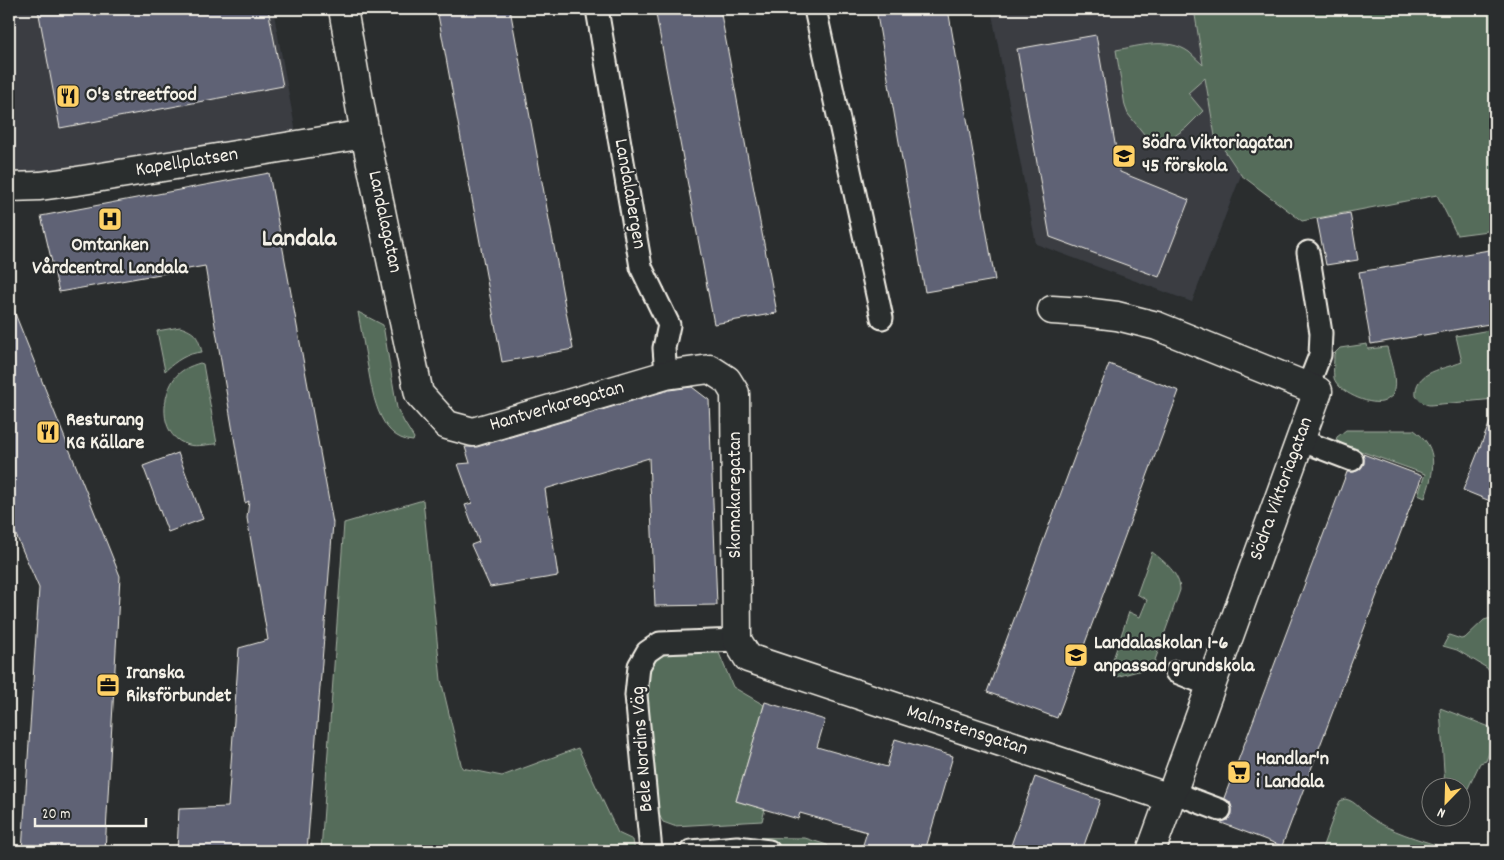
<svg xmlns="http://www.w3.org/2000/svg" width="1504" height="860" font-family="Dekko,sans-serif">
  <rect width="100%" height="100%" fill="#2a2d2e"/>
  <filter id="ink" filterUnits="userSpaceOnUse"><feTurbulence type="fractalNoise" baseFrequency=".02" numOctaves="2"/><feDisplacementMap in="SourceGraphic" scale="10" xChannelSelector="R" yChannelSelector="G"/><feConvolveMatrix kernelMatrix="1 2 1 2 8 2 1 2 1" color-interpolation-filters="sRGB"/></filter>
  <g filter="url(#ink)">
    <!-- built -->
    <path fill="#3a3d43" d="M 9,9 L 273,9 L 296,133 L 9,179 Z
      M 991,9 L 1194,9 L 1215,136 L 1241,175 L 1192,302 L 1036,244 Z"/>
    <!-- green -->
    <path fill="#546c5a" stroke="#a4aea1" d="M 1194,9 L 1495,9 L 1495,230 L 1457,235 L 1437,195 L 1302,221 L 1241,175 L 1215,136 L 1205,78 L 1188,93 L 1203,111 L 1186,128 L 1156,149 L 1128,114 L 1125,106 L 1116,50 C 1139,46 1168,37 1189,52 C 1194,56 1198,61 1203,65 Z
      M 358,312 L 383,325 L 397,408 L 404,422 L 414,438 L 413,441 C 377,439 372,389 367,362 C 364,346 361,329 358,312 Z
      M 180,327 C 196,332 198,337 202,352 C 187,353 176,361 165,371 L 157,331 Z
      M 1495,329 L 1495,399 L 1430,405 C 1425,405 1420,401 1416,396 C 1413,371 1445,369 1462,362 L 1456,336 Z
      M 1367,344 L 1368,349 L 1387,347 C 1390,362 1399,381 1392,396 C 1389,398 1386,401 1382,402 C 1368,405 1338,392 1334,378 C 1333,371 1334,361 1334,354 L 1340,348 Z
      M 200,363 L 203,364 L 217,444 C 209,444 197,447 189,445 C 160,438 160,400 174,379 C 180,370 190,366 200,363 Z
      M 1346,430 L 1414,430 C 1440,448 1434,472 1425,498 L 1418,495 L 1425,474 L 1346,446 L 1336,440 L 1337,437 Z
      M 423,500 L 441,680 L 462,768 L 502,776 L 578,748 L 618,833 L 633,840 L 635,851 L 321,851 L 344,523 Z
      M 1152,552 C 1164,561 1180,574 1180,590 L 1154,663 L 1149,668 L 1116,677 L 1109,671 L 1129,612 L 1140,617 L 1147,600 L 1137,594 Z
      M 1495,617 L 1495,682 L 1488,687 L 1490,673 L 1487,668 L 1457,650 L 1443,646 L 1449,635 L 1461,639 L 1465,638 L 1484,620 Z
      M 688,651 L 719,653 L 733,687 L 764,705 L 736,801 L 765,809 L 762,821 L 674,826 L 663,822 L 658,813 L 645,677 C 658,655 663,652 688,651 Z
      M 1440,708 L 1495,729 L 1495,737 L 1486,761 L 1480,763 L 1462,801 L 1462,788 L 1445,787 Z
      M 1345,799 C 1356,801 1361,811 1370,817 C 1391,832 1418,839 1442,847 L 1447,851 L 1321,851 L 1337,807 L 1340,801 Z
      M 722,837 L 805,838 L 827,845 L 832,851 L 687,851 Z"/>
    <!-- building -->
    <path fill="#5e6274" stroke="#f4f1e8" d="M 38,9 L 268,9 L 283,86 L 60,128 Z
      M 437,9 L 510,9 L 573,349 L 502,362 Z
      M 655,9 L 720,9 L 777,313 L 714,324 Z
      M 876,9 L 948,9 L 995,280 L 925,292 Z
      M 1096,35 L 1120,172 L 1189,200 L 1159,277 L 1050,237 L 1017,49 Z
      M 269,173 L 333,523 L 307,851 L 177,851 L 179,809 L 228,807 L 239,648 L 268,640 L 247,518 L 249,501 L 245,503 L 205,266 L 59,292 L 41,216 Z
      M 1350,213 L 1358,260 L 1326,265 L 1317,219 Z
      M 1495,249 L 1495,323 L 1371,344 L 1359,272 Z
      M 9,301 L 10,301 L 120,576 L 105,851 L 22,851 L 39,588 L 9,519 Z
      M 1109,364 L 1179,391 L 1057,718 L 987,692 Z
      M 692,387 L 709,400 L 717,605 L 655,606 L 649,458 L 545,489 L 558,576 L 490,587 L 471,545 L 479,542 L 465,505 L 472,503 L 458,464 L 470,463 L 465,447 L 477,447 L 669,390 Z
      M 1494,412 L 1495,412 L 1495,503 L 1463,490 Z
      M 178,453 L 203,519 L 168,532 L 143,466 Z
      M 1363,454 L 1422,476 L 1282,846 L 1219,822 L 1228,820 L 1232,814 L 1232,808 L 1230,802 L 1224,798 L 1347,472 L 1354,472 L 1360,469 L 1364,464 L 1364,459 Z
      M 765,702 L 825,720 L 817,747 L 887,767 L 895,739 L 953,756 L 925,851 L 861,851 L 867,832 L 800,813 L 798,819 L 736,801 Z
      M 1035,777 L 1100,800 L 1082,851 L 1009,851 Z"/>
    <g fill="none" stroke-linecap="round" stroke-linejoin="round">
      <!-- service casing -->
      <g stroke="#f4f1e8" stroke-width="25">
        <path id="service" d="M 597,9 L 641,267 L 669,325 L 664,348 L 666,375
          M 815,9 L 882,318
          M 1308,386 L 1320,355 L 1321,333 L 1308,252
          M 1300,440 L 1352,460
          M 1176,672 L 1211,686
          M 1172,792 L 1220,810
          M 651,851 L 636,695 L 639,666 L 647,652 L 660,643 L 737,640
          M 691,851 L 737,847 L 769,851"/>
      </g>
      <!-- minor casing -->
      <g stroke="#f4f1e8" stroke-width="31">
        <path id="minor" d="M 343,9 L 365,134 L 419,394 L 447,425 L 473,432 L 666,375 L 710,369 L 727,380 L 735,393 L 737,640 L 748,658 L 1170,798
          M 9,187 L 40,186 L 77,181 L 365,134
          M 1052,310 L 1084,312 L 1117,316 L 1157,326 L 1318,391 L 1151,851"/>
      </g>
      <!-- service -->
      <use href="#service" stroke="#2a2d2e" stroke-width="21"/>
      <!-- minor -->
      <use href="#minor" stroke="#2a2d2e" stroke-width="28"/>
    </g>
  </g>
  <!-- icons -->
  <defs>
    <g id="restaurant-square" transform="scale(1.25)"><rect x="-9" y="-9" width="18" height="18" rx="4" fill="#ffd166" stroke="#2a2d2e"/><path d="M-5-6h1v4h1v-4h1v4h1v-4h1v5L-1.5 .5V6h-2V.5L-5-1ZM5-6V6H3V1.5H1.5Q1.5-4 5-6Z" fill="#111"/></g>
    <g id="school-square" transform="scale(1.25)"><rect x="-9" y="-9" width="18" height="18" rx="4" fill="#ffd166" stroke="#2a2d2e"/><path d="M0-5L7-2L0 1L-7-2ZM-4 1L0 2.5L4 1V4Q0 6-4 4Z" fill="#111"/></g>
    <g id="hospital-square" transform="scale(1.25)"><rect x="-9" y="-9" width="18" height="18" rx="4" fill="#ffd166" stroke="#2a2d2e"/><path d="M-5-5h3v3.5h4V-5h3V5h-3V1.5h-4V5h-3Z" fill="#111"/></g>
    <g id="office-square" transform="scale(1.25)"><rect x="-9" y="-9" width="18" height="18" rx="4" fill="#ffd166" stroke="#2a2d2e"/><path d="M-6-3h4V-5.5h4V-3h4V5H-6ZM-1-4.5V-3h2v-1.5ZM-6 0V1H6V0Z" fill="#111"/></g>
    <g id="supermarket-square" transform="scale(1.25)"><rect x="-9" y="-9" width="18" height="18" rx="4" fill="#ffd166" stroke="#2a2d2e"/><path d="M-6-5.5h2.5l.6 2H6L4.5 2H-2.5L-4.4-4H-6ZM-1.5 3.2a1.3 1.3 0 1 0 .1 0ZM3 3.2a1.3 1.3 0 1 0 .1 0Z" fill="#111"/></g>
  </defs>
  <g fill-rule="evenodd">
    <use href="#restaurant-square" x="68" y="96"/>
    <use href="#school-square" x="1124" y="156"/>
    <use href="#hospital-square" x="110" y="219"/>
    <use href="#restaurant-square" x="48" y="432"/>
    <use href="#school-square" x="1076" y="655"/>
    <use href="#office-square" x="108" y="685"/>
    <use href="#supermarket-square" x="1239" y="772"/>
  </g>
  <g text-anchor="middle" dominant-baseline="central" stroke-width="4.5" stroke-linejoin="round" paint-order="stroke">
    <!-- poi labels -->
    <g font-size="20" font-weight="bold" fill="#f4f1e8" stroke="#2a2d2e" text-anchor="start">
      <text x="86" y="96">O's streetfood</text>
      <text x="1142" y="144">Södra Viktoriagatan<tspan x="1142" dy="23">45 förskola</tspan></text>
      <text x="110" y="246" text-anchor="middle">Omtanken<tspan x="110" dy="23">Vårdcentral Landala</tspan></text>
      <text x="66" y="421">Resturang<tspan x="66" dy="23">KG Källare</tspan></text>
      <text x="1094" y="644">Landalaskolan 1-6<tspan x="1094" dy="23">anpassad grundskola</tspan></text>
      <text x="126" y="674">Iranska<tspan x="126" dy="23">Riksförbundet</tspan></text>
      <text x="1256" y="760">Handlar'n<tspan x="1256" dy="23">i Landala</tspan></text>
    </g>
    <!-- street labels -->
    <g font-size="20" fill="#f4f1e8" stroke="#2a2d2e">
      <text transform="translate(187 163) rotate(-9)">Kapellplatsen</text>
      <text transform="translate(629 194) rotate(80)">Landalabergen</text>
      <text transform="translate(384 222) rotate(78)">Landalagatan</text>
      <text transform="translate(557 407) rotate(-16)">Hantverkaregatan</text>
      <text transform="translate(1282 489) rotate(-70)">Södra Viktoriagatan</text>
      <text transform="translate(736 495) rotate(-90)">Skomakaregatan</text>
      <text transform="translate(967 731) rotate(18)">Malmstensgatan</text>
      <text transform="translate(643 749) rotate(-94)">Bele Nordins Väg</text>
    </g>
    <!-- district labels -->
    <g font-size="25" font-weight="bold" fill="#f4f1e8" stroke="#2a2d2e">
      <text x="299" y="240">Landala</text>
    </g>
  </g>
  <!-- margin -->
  <rect width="1504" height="860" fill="none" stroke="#2a2d2e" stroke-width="30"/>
  <rect x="15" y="15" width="1474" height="830" fill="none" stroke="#f4f1e8" stroke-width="2" filter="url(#ink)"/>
  <!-- north arrow -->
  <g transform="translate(1446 802) rotate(203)"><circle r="24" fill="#2a2d2e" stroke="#7b7b78"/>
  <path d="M0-4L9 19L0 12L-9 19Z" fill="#ffd166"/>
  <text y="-8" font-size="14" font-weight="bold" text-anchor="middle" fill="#f4f1e8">N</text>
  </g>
  <!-- scale -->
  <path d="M35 818v8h111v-8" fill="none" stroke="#f4f1e8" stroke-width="2.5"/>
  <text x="42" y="818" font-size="15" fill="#f4f1e8" stroke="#2a2d2e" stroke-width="4" paint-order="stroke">20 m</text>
</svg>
